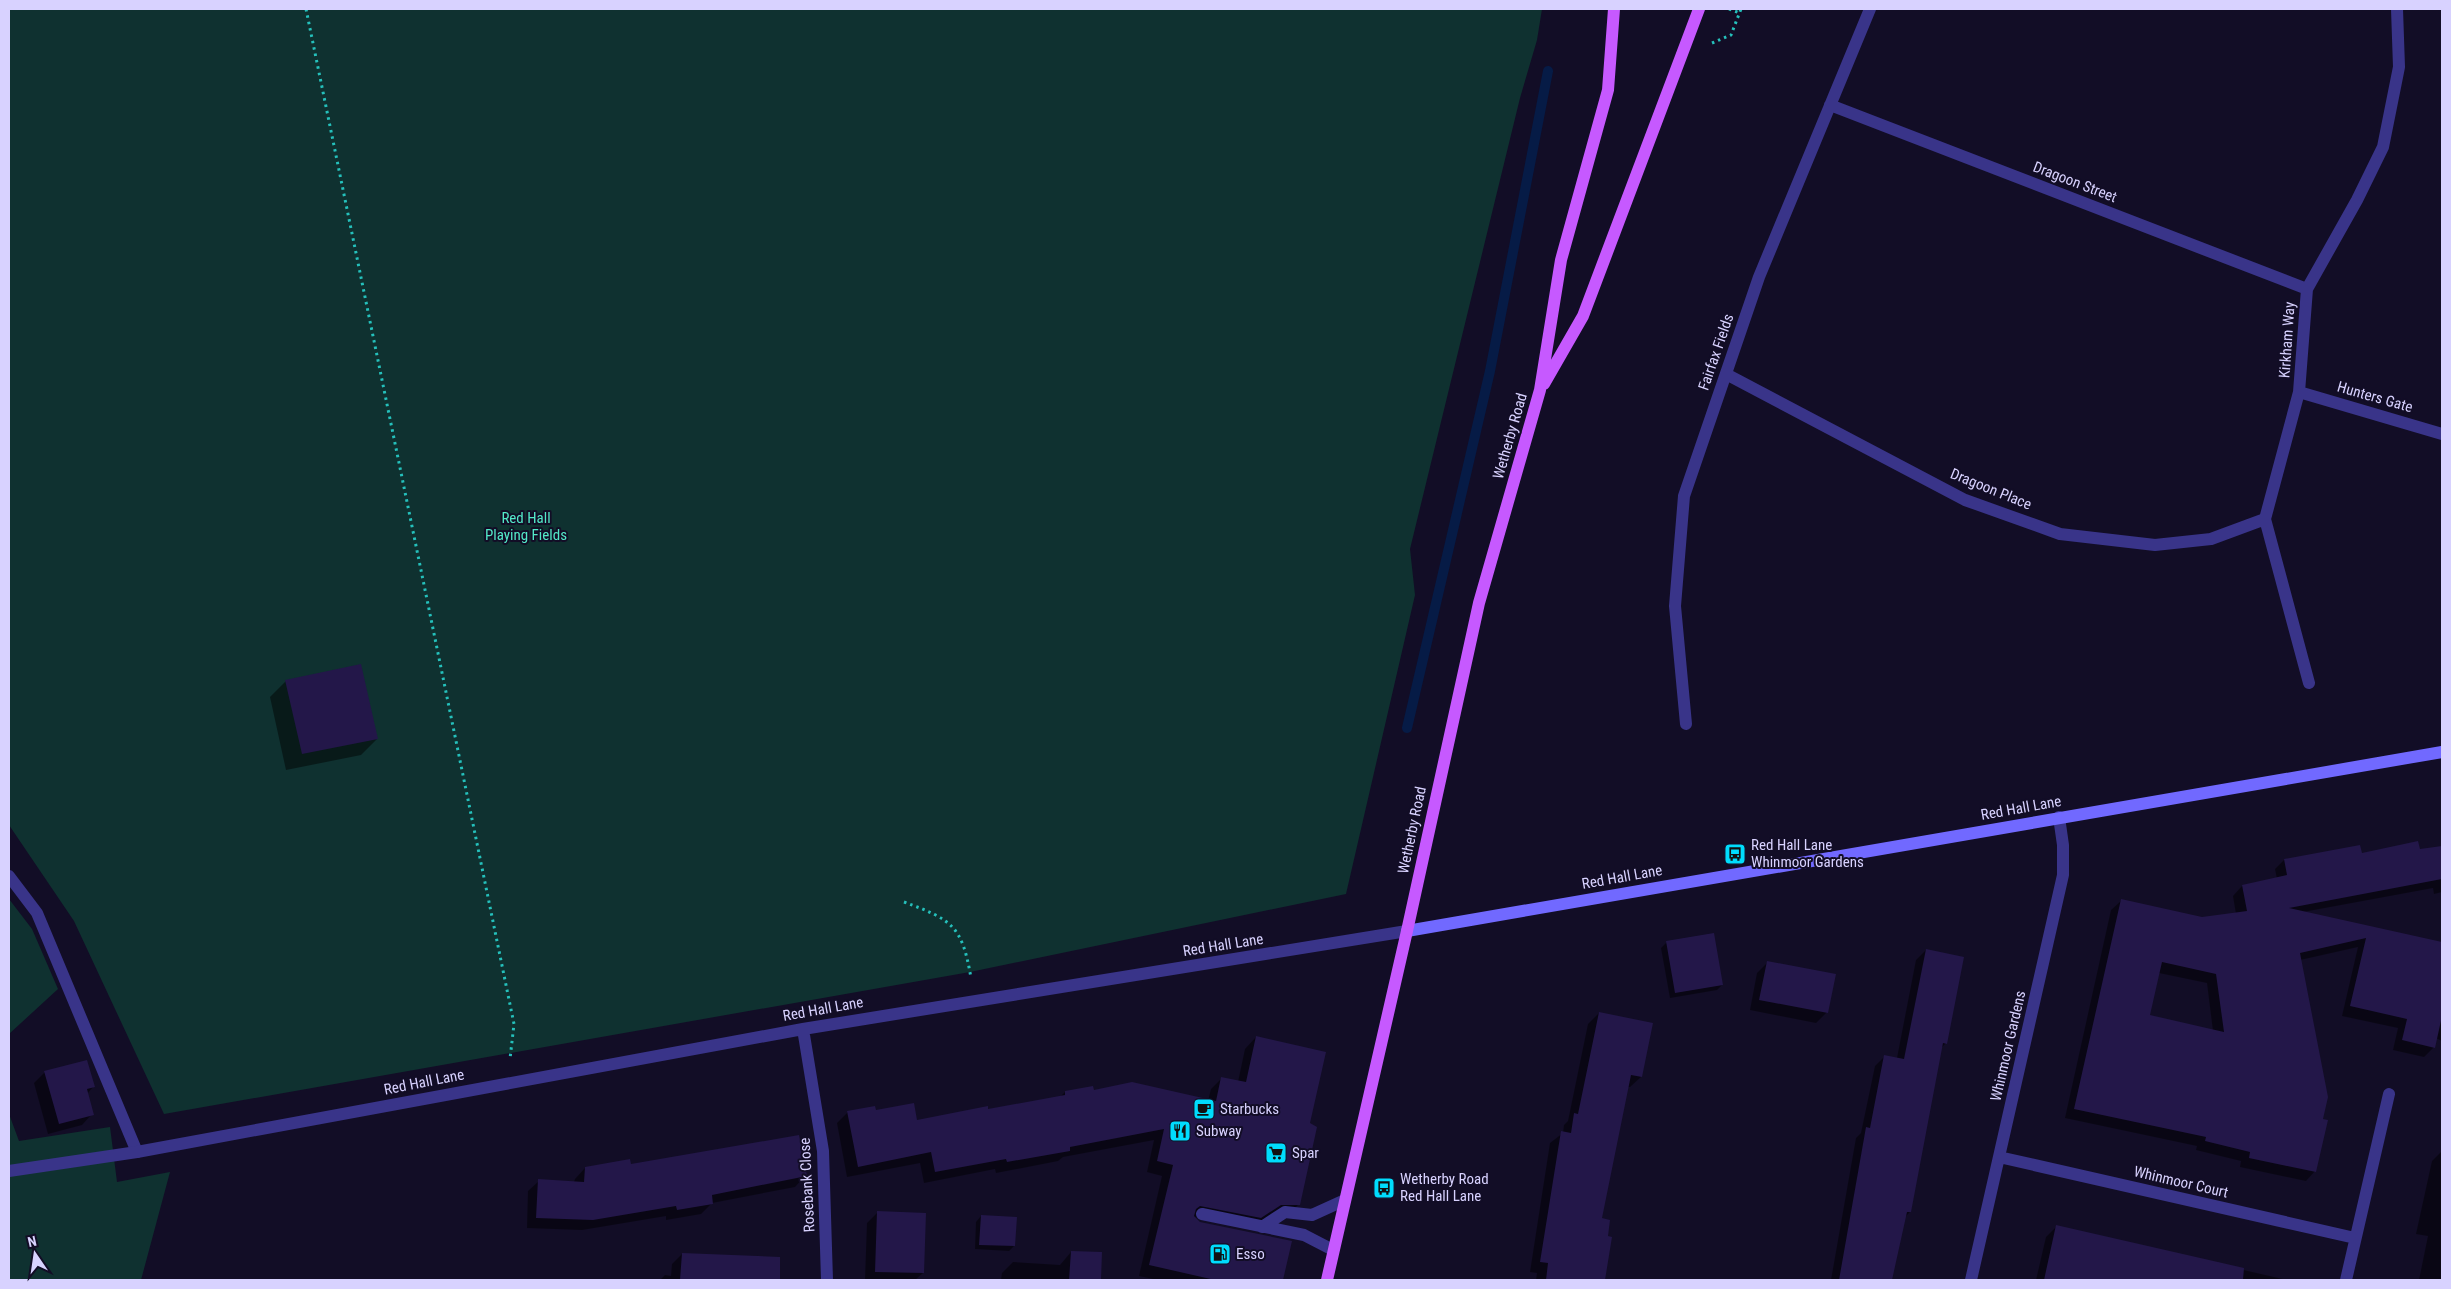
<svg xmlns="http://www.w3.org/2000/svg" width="2451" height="1289" font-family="'Roboto Condensed',sans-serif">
  <rect width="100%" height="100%" fill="#120d26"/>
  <!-- green -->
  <path fill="#0f3130" d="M 9,9 L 1542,9 L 1537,40 L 1520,98 L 1410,549 L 1415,595 L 1346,894 L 970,972 L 164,1114 L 74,921 L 9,825 Z
    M 9,899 L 32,929 L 58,989 L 9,1034 Z
    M 9,1114 L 19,1141 L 110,1127 L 117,1182 L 170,1172 L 141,1280 L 9,1280 Z"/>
  <!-- shadow -->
  <path fill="#0007" fill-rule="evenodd" d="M 286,681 L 377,739 L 361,755 L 286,770 L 270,697 Z
    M 2442,847 L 2442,892 L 2434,894 L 2433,888 L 2303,912 L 2422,939 L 2410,988 L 2442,995 L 2442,1041 L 2436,1038 L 2434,1047 L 2424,1057 L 2393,1050 L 2398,1028 L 2342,1016 L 2358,947 L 2300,960 L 2321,1119 L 2315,1171 L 2306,1181 L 2240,1167 L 2241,1161 L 2196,1150 L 2197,1146 L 2065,1118 L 2111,910 L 2121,901 L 2202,918 L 2236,914 L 2233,896 L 2242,886 L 2277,879 L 2275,869 L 2284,860 L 2419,851 ZM 2159,973 L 2207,983 L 2213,1031 L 2149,1016 Z
    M 1666,943 L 1722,985 L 1717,990 L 1670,998 L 1661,948 Z
    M 1926,950 L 1946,1043 L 1941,1048 L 1910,1212 L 1904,1218 L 1891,1280 L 1831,1280 L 1856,1138 L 1861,1133 L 1875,1066 L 1885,1056 L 1897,1058 L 1916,960 Z
    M 1768,962 L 1827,1012 L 1816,1023 L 1750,1010 L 1757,973 Z
    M 1599,1013 L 1641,1077 L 1630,1087 L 1627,1087 L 1601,1219 L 1606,1237 L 1611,1238 L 1604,1280 L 1536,1280 L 1537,1273 L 1530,1272 L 1550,1143 L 1563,1133 L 1564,1125 L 1568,1121 L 1588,1024 Z
    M 1256,1037 L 1308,1124 L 1298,1205 L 1287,1216 L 1249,1228 L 1194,1217 L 1200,1223 L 1290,1242 L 1281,1280 L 1158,1280 L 1139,1276 L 1162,1176 L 1147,1172 L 1154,1140 L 1063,1157 L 1058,1161 L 996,1173 L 995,1169 L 924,1183 L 920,1163 L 847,1177 L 837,1123 L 848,1112 L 875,1111 L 916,1122 L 1060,1097 L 1065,1092 L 1093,1091 L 1208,1101 L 1211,1089 L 1222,1078 L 1238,1082 L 1245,1049 Z
    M 45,1072 L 93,1087 L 87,1094 L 92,1114 L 82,1125 L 48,1134 L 34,1083 Z
    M 2441,1152 L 2442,1280 L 2419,1280 L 2428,1236 L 2416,1234 L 2432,1161 Z
    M 630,1165 L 805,1176 L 795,1187 L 712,1203 L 701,1214 L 666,1220 L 666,1216 L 582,1230 L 527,1228 L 528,1191 L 539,1181 L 574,1182 L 575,1179 L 585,1168 Z
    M 878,1212 L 923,1273 L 915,1280 L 865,1280 L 867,1223 Z
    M 981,1216 L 1014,1246 L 1009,1251 L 975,1249 L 976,1222 Z
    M 2056,1227 L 2287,1280 L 2036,1280 L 2046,1237 Z
    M 1071,1252 L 1101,1253 L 1099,1280 L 1001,1280 L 1002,1273 L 1013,1262 L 1060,1265 Z
    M 682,1254 L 728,1256 L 727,1280 L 660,1280 L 665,1275 L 671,1276 L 672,1264 Z"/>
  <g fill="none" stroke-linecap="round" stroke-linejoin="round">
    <!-- stream -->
    <path stroke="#061b46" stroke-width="10" d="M 1407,728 L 1490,371 L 1548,71"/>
  </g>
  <!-- building -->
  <path fill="#231749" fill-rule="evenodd" d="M 361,664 L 378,739 L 302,754 L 285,680 Z
    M 2418,841 L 2420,849 L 2442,846 L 2442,879 L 2289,908 L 2442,942 L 2442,1016 L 2435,1048 L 2402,1040 L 2407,1019 L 2350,1006 L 2366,938 L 2300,953 L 2328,1097 L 2323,1119 L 2328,1120 L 2316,1172 L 2249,1158 L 2250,1152 L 2205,1141 L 2206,1137 L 2074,1109 L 2121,899 L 2202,917 L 2247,911 L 2242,885 L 2287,875 L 2284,859 L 2360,845 L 2362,853 ZM 2162,962 L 2216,974 L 2224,1032 L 2150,1015 Z
    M 1714,933 L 1723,985 L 1675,993 L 1666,941 Z
    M 1926,949 L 1964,957 L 1947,1044 L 1943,1043 L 1911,1212 L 1907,1212 L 1892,1280 L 1839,1280 L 1866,1127 L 1870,1128 L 1884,1055 L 1904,1059 Z
    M 1767,961 L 1836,974 L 1828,1013 L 1759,1000 Z
    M 1599,1012 L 1653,1023 L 1642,1077 L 1631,1075 L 1602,1218 L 1610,1220 L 1608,1236 L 1612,1237 L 1605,1280 L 1546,1280 L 1548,1263 L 1540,1262 L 1561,1131 L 1571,1133 L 1574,1113 L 1578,1114 Z
    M 1256,1036 L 1326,1052 L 1310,1123 L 1317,1127 L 1300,1205 L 1281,1205 L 1261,1218 L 1200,1206 L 1196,1209 L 1194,1216 L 1200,1222 L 1292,1241 L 1283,1280 L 1215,1280 L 1149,1265 L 1173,1165 L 1157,1161 L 1164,1129 L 1070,1147 L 1070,1151 L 1007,1162 L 1006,1159 L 935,1172 L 931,1152 L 858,1167 L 847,1111 L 875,1106 L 876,1110 L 914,1103 L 917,1120 L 988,1106 L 988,1109 L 1065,1095 L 1065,1091 L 1093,1086 L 1094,1090 L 1132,1082 L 1216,1101 L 1221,1077 L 1246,1082 Z
    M 87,1060 L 95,1087 L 87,1089 L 94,1115 L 59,1124 L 44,1071 Z
    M 799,1135 L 807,1176 L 712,1195 L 713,1204 L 677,1210 L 676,1206 L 593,1220 L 536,1218 L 538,1179 L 584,1182 L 585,1167 L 630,1159 L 631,1164 Z
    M 877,1211 L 926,1213 L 924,1273 L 875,1272 Z
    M 981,1215 L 1017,1217 L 1015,1246 L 979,1245 Z
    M 2056,1225 L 2244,1268 L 2243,1280 L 2044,1280 Z
    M 1071,1251 L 1102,1252 L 1101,1280 L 1069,1280 Z
    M 682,1253 L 780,1257 L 780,1280 L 680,1280 Z"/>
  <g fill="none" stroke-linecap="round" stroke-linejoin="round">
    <!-- path -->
    <path stroke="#25c0bb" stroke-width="3" stroke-dasharray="2.5 4" stroke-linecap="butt" d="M 306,9 L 514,1024 L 510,1059
      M 1729,9 L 1740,13
      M 1712,43 L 1731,35 L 1741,9
      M 904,902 C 953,920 962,926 971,978"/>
    <!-- lane -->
    <path stroke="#393489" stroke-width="12" d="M 9,876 L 37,913 L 137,1152
      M 1202,1214 L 1304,1235 L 1333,1250
      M 1262,1227 L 1285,1212 L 1312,1215 L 1345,1200"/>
    <!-- street -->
    <path stroke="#393489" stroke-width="12" d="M 1830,105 L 2307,289
      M 1726,374 L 1965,500 L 2060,534 L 2155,545 L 2211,539 L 2265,519
      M 2299,392 L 2442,434
      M 2309,683 L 2265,519 L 2299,392 L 2307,289 L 2357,200 L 2383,147 L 2399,67 L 2397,9
      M 1686,724 L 1675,606 L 1684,496 L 1759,277 L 1870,9
      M 803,1029 L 823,1151 L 827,1280
      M 1999,1157 L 2355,1238
      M 9,1171 L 137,1152 L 803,1029 L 1407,931
      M 1971,1280 L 2063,875 L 2063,845 L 2059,817
      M 2346,1280 L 2389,1094"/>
    <!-- secondary -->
    <path stroke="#7169ff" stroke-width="12" d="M 1407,931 L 2442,752"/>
    <!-- primary -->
    <path stroke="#c659ff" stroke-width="12" d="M 1544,384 L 1583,316 L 1699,9
      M 1327,1280 L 1407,931 L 1479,603 L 1540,390 L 1561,260 L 1608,90 L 1614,9"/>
  </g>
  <!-- icons -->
  <defs>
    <g id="bus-square" transform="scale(1.125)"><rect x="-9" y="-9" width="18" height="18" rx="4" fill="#00dcfd" stroke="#120d26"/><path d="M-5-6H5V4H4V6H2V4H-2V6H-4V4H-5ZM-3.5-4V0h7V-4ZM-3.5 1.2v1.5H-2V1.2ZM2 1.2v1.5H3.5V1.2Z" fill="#111"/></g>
    <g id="cafe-square" transform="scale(1.125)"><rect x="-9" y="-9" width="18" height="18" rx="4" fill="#00dcfd" stroke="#120d26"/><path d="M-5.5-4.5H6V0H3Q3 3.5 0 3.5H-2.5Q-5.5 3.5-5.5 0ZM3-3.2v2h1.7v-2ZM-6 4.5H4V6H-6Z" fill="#111"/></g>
    <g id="restaurant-square" transform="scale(1.125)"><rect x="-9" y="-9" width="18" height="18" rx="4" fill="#00dcfd" stroke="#120d26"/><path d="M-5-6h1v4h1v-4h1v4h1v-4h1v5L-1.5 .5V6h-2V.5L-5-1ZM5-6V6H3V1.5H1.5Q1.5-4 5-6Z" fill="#111"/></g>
    <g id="supermarket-square" transform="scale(1.125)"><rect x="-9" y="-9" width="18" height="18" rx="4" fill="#00dcfd" stroke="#120d26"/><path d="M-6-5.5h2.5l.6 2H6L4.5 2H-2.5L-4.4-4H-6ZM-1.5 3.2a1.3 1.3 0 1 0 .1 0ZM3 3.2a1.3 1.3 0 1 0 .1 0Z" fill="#111"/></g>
    <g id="fuel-square" transform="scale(1.125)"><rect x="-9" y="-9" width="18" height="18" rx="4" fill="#00dcfd" stroke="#120d26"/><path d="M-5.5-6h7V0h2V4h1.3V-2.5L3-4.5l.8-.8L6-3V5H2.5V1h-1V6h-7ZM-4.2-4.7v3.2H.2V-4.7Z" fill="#111"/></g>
  </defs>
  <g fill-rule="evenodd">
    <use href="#bus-square" x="1735" y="854"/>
    <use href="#cafe-square" x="1204" y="1109"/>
    <use href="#restaurant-square" x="1180" y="1131"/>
    <use href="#supermarket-square" x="1276" y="1153"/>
    <use href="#bus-square" x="1384" y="1188"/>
    <use href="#fuel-square" x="1220" y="1254"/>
  </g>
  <g text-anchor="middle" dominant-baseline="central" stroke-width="4" stroke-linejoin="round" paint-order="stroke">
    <!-- street labels -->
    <g font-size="15" fill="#d8d2ff" stroke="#120d26">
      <text transform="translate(2075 182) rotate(21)">Dragoon Street</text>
      <text transform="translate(2287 340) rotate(-86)">Kirkham Way</text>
      <text transform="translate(1716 352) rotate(-71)">Fairfax Fields</text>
      <text transform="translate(2375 397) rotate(16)">Hunters Gate</text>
      <text transform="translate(1510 436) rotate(-74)">Wetherby Road</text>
      <text transform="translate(1991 489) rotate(22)">Dragoon Place</text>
      <text transform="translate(2021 808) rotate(-10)">Red Hall Lane</text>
      <text transform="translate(1412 830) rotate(-78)">Wetherby Road</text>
      <text transform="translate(1622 877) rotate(-10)">Red Hall Lane</text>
      <text transform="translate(1223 945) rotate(-9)">Red Hall Lane</text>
      <text transform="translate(823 1009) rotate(-10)">Red Hall Lane</text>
      <text transform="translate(2008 1046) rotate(-77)">Whinmoor Gardens</text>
      <text transform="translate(424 1082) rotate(-11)">Red Hall Lane</text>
      <text transform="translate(2181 1182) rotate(13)">Whinmoor Court</text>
      <text transform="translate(807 1185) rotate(-93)">Rosebank Close</text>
    </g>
    <!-- park labels -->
    <g font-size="15" fill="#53e9c8" stroke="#120d26">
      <text x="526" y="518">Red Hall<tspan x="526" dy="17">Playing Fields</tspan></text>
    </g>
    <!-- poi labels -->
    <g font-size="15" fill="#d8d2ff" stroke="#120d26" text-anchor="start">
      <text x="1751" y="845">Red Hall Lane<tspan x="1751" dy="17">Whinmoor Gardens</tspan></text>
      <text x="1220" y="1109">Starbucks</text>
      <text x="1196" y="1131">Subway</text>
      <text x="1292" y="1153">Spar</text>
      <text x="1400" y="1179">Wetherby Road<tspan x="1400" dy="17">Red Hall Lane</tspan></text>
      <text x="1236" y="1254">Esso</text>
    </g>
  </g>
  <!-- border -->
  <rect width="2451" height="1289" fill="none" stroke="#d8d2ff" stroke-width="20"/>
  <!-- north arrow -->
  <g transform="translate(35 1254) rotate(347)" stroke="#120d26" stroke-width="4" paint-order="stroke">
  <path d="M0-4L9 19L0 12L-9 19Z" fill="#d8d2ff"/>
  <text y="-8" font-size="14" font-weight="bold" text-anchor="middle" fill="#d8d2ff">N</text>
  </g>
</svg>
